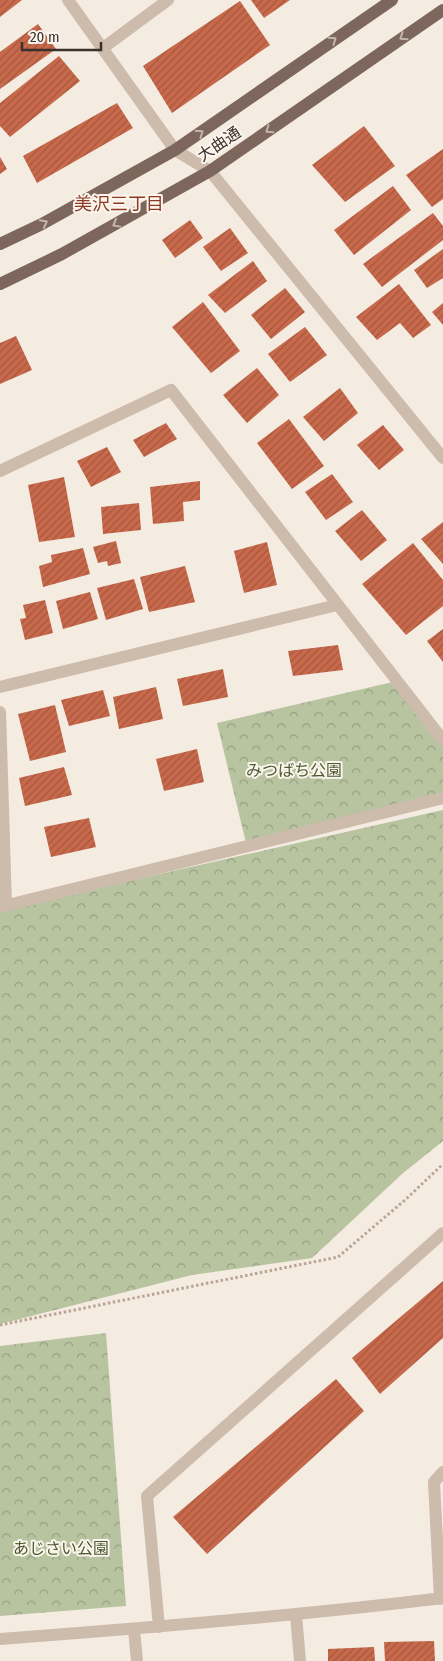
<svg xmlns="http://www.w3.org/2000/svg" width="443" height="1661" font-family="'Fira Sans Condensed','Noto Sans JP',sans-serif">
  <defs>
    <pattern id="forest-crowns" width="20" height="18" patternUnits="userSpaceOnUse" patternTransform="scale(1.25)"><rect width="20" height="18" fill="#b8c4a0"/><path d="M2 6a3 3 0 1 1 6 0M12 15a3 3 0 1 1 6 0" fill="none" stroke="#97a083"/></pattern>
    <pattern id="building-hatch" width="6" height="6" patternUnits="userSpaceOnUse" patternTransform="scale(1.25)"><rect width="6" height="6" fill="#c8694b"/><path d="M-1 1l2-2M0 6l6-6M5 7l2-2" fill="none" stroke="#a4573f"/></pattern>
  </defs>
  <rect width="100%" height="100%" fill="#f4ebe1"/>
  <!-- forest -->
  <path fill="url(#forest-crowns)" d="M 397,681 L 443,740 L 443,798 L 247,847 L 217,723 Z
    M 443,810 L 443,1141 L 402,1174 L 312,1258 L 192,1275 L 0,1324 L 0,910 Z
    M 106,1333 L 126,1606 L 0,1616 L 0,1346 Z"/>
  <!-- building -->
  <path fill="url(#building-hatch)" d="M 0,0 L 22,0 L 0,17 Z
    M 251,0 L 290,0 L 264,18 Z
    M 240,1 L 270,45 L 172,113 L 143,66 Z
    M 38,24 L 56,49 L 0,89 L 0,52 Z
    M 59,56 L 80,81 L 10,137 L 0,126 L 0,103 Z
    M 117,103 L 133,128 L 37,183 L 23,156 Z
    M 364,126 L 395,166 L 345,202 L 312,165 Z
    M 443,149 L 443,199 L 432,207 L 406,175 Z
    M 0,157 L 7,169 L 0,174 Z
    M 393,186 L 411,210 L 354,255 L 334,230 Z
    M 433,213 L 443,226 L 443,240 L 382,287 L 363,264 Z
    M 190,220 L 203,238 L 175,258 L 162,240 Z
    M 230,228 L 248,253 L 221,271 L 203,247 Z
    M 443,249 L 443,278 L 427,288 L 414,270 Z
    M 253,261 L 267,281 L 225,313 L 208,295 Z
    M 399,284 L 431,325 L 413,338 L 400,323 L 377,340 L 356,317 Z
    M 285,288 L 305,312 L 271,339 L 251,315 Z
    M 203,302 L 240,351 L 211,373 L 172,327 Z
    M 443,303 L 443,325 L 432,312 Z
    M 305,327 L 327,355 L 290,382 L 268,354 Z
    M 16,336 L 32,370 L 0,384 L 0,343 Z
    M 257,368 L 279,395 L 247,423 L 223,395 Z
    M 340,388 L 358,413 L 324,441 L 303,417 Z
    M 289,419 L 324,466 L 292,489 L 257,443 Z
    M 166,423 L 177,439 L 144,457 L 133,440 Z
    M 383,425 L 404,450 L 379,470 L 357,445 Z
    M 107,447 L 121,472 L 91,487 L 77,461 Z
    M 332,474 L 353,502 L 326,520 L 305,492 Z
    M 64,477 L 75,537 L 39,542 L 28,485 Z
    M 200,481 L 200,500 L 183,502 L 184,521 L 153,524 L 150,487 Z
    M 139,503 L 141,530 L 103,534 L 101,507 Z
    M 362,510 L 387,540 L 361,561 L 335,531 Z
    M 443,522 L 443,564 L 421,539 Z
    M 116,541 L 121,563 L 108,566 L 107,561 L 98,563 L 93,547 Z
    M 267,542 L 277,585 L 244,593 L 234,551 Z
    M 413,543 L 443,580 L 443,606 L 406,635 L 362,584 Z
    M 83,548 L 90,574 L 43,587 L 39,566 L 52,562 L 51,555 Z
    M 185,566 L 195,602 L 149,612 L 140,577 Z
    M 134,579 L 143,609 L 106,620 L 97,588 Z
    M 90,592 L 98,619 L 63,629 L 56,601 Z
    M 45,600 L 53,633 L 25,640 L 20,619 L 26,618 L 23,605 Z
    M 443,629 L 443,662 L 427,641 Z
    M 338,645 L 343,670 L 293,676 L 288,651 Z
    M 223,669 L 228,697 L 183,706 L 177,679 Z
    M 156,687 L 163,719 L 119,729 L 113,697 Z
    M 103,690 L 110,716 L 69,726 L 61,700 Z
    M 55,705 L 66,752 L 30,761 L 18,714 Z
    M 197,749 L 204,782 L 164,791 L 156,759 Z
    M 64,767 L 72,795 L 25,806 L 19,778 Z
    M 89,818 L 96,847 L 51,857 L 44,827 Z
    M 443,1281 L 443,1338 L 380,1394 L 352,1358 Z
    M 336,1379 L 364,1411 L 207,1554 L 173,1517 Z
    M 434,1641 L 435,1661 L 385,1661 L 384,1642 Z
    M 374,1647 L 375,1661 L 328,1661 L 328,1649 Z"/>
  <g fill="none" stroke-linecap="round" stroke-linejoin="round">
    <!-- path -->
    <path stroke="#b9a596" stroke-width="3" stroke-dasharray="2.5 2.5" stroke-linecap="butt" d="M 0,1325 L 338,1257 L 405,1200 L 443,1164"/>
    <!-- minor -->
    <path stroke="#cdbbac" stroke-width="12" d="M 68,0 L 175,150 L 210,171 L 443,458
      M 103,48 L 168,0
      M 0,471 L 171,390 L 443,740
      M 0,687 L 337,605
      M 0,712 L 6,905
      M 0,907 L 443,798
      M 440,1599 L 434,1482 L 443,1472
      M 296,1615 L 300,1661
      M 159,1627 L 147,1496 L 443,1233
      M 134,1629 L 137,1661
      M 0,1639 C 148,1628 296,1616 443,1598"/>
    <!-- major -->
    <path stroke="#7d675c" stroke-width="12" d="M 0,244 L 42,224 L 175,150 L 392,0
      M 0,284 L 62,254 L 210,171 L 443,10"/>
  </g>
  <!-- one-way arrows -->
  <defs><path id="oneway-chevron" d="M-2-3.5L2.5 0L-2 3.5" fill="none" stroke-width="1.6" stroke-linecap="round" stroke-linejoin="round" transform="scale(1.25)"/></defs>
  <g stroke="#c2b5ac">
    <use href="#oneway-chevron" transform="translate(403 37) rotate(145)"/>
    <use href="#oneway-chevron" transform="translate(333 40) rotate(-35)"/>
    <use href="#oneway-chevron" transform="translate(269 130) rotate(145)"/>
    <use href="#oneway-chevron" transform="translate(200 133) rotate(-35)"/>
    <use href="#oneway-chevron" transform="translate(44 223) rotate(-27)"/>
    <use href="#oneway-chevron" transform="translate(116 224) rotate(151)"/>
  </g>
  <g text-anchor="middle" dominant-baseline="central" stroke-width="4" stroke-linejoin="round" paint-order="stroke">
    <!-- street labels -->
    <g font-size="16" fill="#3b302b" stroke="#fbf5ee">
      <text transform="translate(219 144) rotate(-34)">大曲通</text>
    </g>
    <!-- park labels -->
    <g font-size="16" fill="#4a5a2e" stroke="#fbf5ee">
      <text x="294" y="770">みつばち公園</text>
      <text x="61" y="1548">あじさい公園</text>
    </g>
    <!-- neighbourhood labels -->
    <g font-size="18" fill="#8c3b22" stroke="#fbf5ee">
      <text x="119" y="204">美沢三丁目</text>
    </g>
  </g>
  <!-- scale -->
  <path d="M22 42v8h79v-8" fill="none" stroke="#3b302b" stroke-width="2.5"/>
  <text x="30" y="42" font-size="15" fill="#3b302b" stroke="#fbf5ee" stroke-width="4" paint-order="stroke">20 m</text>
</svg>
